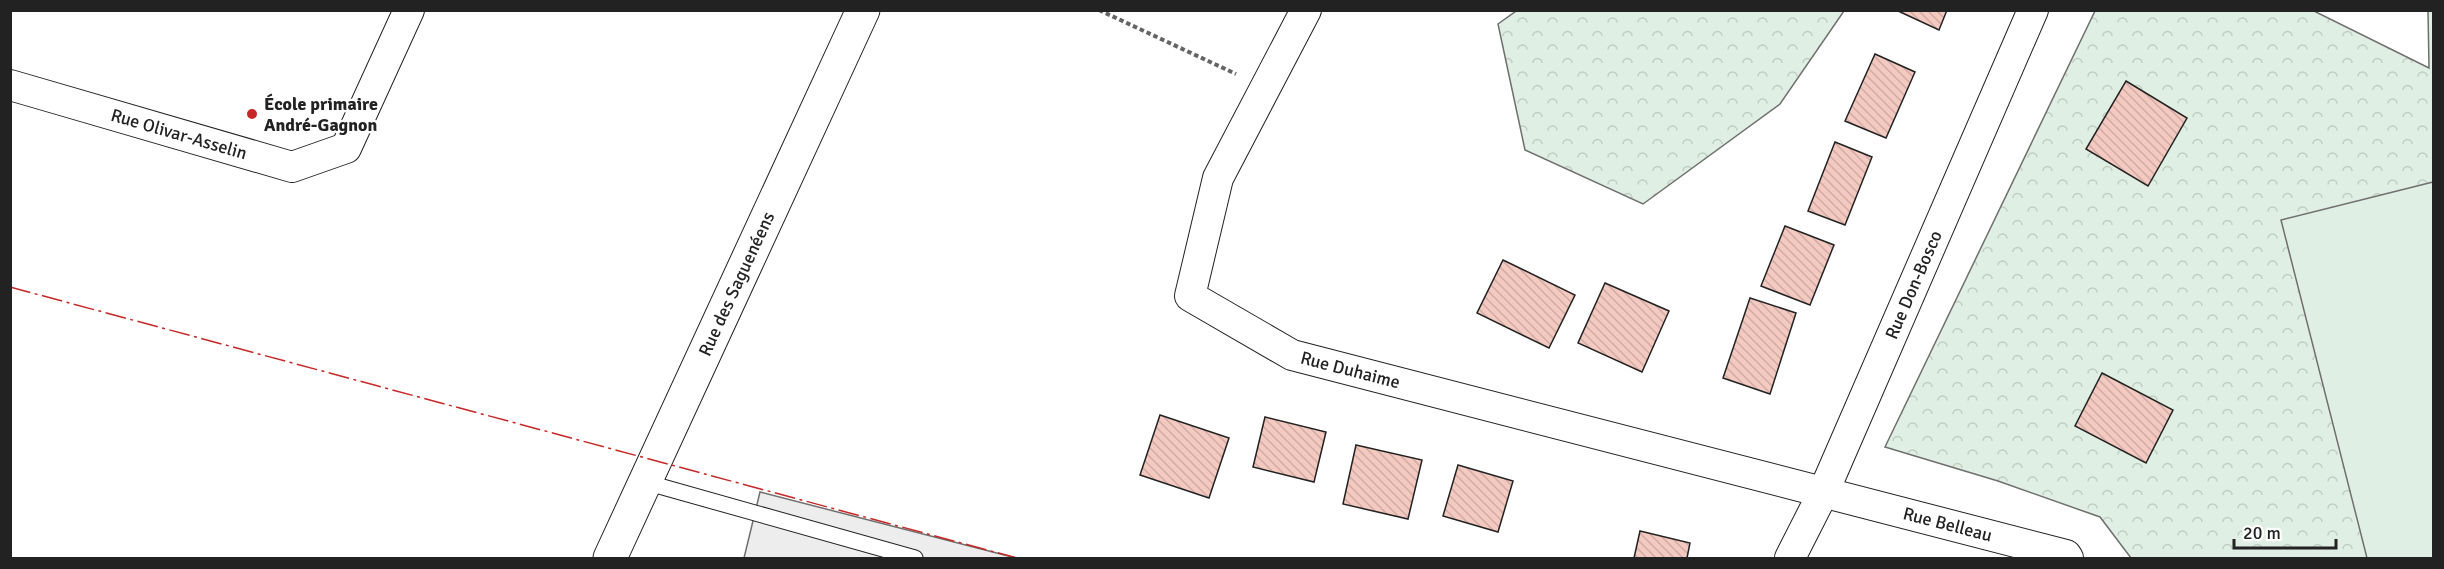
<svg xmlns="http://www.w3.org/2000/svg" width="2444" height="569" font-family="Signika,sans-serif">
  <defs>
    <pattern id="forest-crowns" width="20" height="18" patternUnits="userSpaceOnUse" patternTransform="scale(1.5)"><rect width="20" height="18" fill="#e0efe3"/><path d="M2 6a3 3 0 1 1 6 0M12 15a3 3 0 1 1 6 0" fill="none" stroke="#c0cdc2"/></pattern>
    <pattern id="building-back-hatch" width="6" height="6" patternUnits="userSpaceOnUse" patternTransform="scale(1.5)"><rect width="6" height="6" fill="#f3c9c0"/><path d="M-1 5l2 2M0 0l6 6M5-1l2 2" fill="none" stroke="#d0aca5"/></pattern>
  </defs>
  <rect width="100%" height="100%" fill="#fff"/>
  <!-- forest -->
  <path fill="url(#forest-crowns)" stroke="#6f6f6f" stroke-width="1.5" d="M 1516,11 L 1516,10 L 1844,11 L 1780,104 L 1643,204 L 1525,150 L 1498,24 Z
    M 2095,11 L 2314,11 L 2429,68 L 2428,11 L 2433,11 L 2433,558 L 2131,558 L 2100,517 L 1998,481 L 1885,447 Z"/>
  <!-- pitch -->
  <path fill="#e0efe3" stroke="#6f6f6f" stroke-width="1.5" d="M 2433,182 L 2433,558 L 2367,558 L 2281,220 Z"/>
  <!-- parking -->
  <path fill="#ededed" stroke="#6f6f6f" stroke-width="1.5" d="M 760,492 L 1016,558 L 744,558 Z"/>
  <!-- building -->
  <path fill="url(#building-back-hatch)" stroke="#222" stroke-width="1.5" d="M 1896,10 L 1947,10 L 1939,30 Z
    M 1875,54 L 1915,72 L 1886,138 L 1845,121 Z
    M 2126,81 L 2187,118 L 2148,186 L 2086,149 Z
    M 1835,142 L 1872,157 L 1845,225 L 1808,211 Z
    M 1785,226 L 1834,245 L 1810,305 L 1761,286 Z
    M 1503,260 L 1575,295 L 1549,348 L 1477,313 Z
    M 1605,283 L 1669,311 L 1642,372 L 1578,343 Z
    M 1750,298 L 1796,313 L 1770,394 L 1723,378 Z
    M 2102,373 L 2173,410 L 2146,463 L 2075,426 Z
    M 1160,415 L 1229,438 L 1209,498 L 1140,475 Z
    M 1265,417 L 1326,432 L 1314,482 L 1253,467 Z
    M 1356,445 L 1422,460 L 1408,519 L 1343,504 Z
    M 1458,465 L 1513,481 L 1498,532 L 1443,516 Z
    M 1640,531 L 1690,543 L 1687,558 L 1634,558 Z"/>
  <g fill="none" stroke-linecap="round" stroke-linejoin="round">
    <!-- service casing -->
    <g stroke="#222" stroke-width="17">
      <path id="service" d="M 645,482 L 915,558"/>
    </g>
    <!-- minor casing -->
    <g stroke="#222" stroke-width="32">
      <g id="minor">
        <path id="s1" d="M 1306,10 L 1218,178 L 1190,296 L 1292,355 L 2066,555 L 2068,558"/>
        <path id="s2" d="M 10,85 L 292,167 L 346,148 L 409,10"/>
        <path id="s3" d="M 1790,558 L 1824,491 L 2033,10"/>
      </g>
    </g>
    <!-- tertiary casing -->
    <g stroke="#222" stroke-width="35">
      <g id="tertiary">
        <path id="s4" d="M 610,558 L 863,10"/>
      </g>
    </g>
    <!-- path -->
    <path stroke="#646464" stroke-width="4" stroke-dasharray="4.5 3" stroke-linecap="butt" d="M 1099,10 L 1236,74"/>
    <!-- service -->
    <use href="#service" stroke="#fff" stroke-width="15"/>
    <!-- minor -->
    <use href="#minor" stroke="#fff" stroke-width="30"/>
    <!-- tertiary -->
    <use href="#tertiary" stroke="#fff" stroke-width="33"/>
    <!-- power -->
    <path stroke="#c62828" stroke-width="1.5" stroke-dasharray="21 4.5 3 4.5" stroke-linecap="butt" d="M 10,287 L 1017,558"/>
  </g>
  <!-- markers -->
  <circle fill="#c62828" stroke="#fff" stroke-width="2" cx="252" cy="114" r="6"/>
  <g text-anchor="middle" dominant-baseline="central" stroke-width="4.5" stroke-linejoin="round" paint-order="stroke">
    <!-- poi labels -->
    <g font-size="18" font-weight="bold" fill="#222" stroke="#fff" text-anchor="start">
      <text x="264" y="104">École primaire<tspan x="264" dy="21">André-Gagnon</tspan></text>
    </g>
    <!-- street labels -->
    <g font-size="18" fill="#222" stroke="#fff">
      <text stroke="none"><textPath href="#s2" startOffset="176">Rue Olivar-Asselin</textPath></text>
      <text stroke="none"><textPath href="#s4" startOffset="302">Rue des Saguenéens</textPath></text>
      <text stroke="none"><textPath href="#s3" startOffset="300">Rue Don-Bosco</textPath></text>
      <text stroke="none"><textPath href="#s1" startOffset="489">Rue Duhaime</textPath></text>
      <text stroke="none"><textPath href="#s1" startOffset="1106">Rue Belleau</textPath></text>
    </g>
  </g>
  <!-- border -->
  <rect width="2444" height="569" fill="none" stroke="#222222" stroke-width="24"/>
  <!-- scale -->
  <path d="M2234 539v9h102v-9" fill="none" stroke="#222222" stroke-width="3"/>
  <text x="2243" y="539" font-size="18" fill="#222222" stroke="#ffffff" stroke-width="4.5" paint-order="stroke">20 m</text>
</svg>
